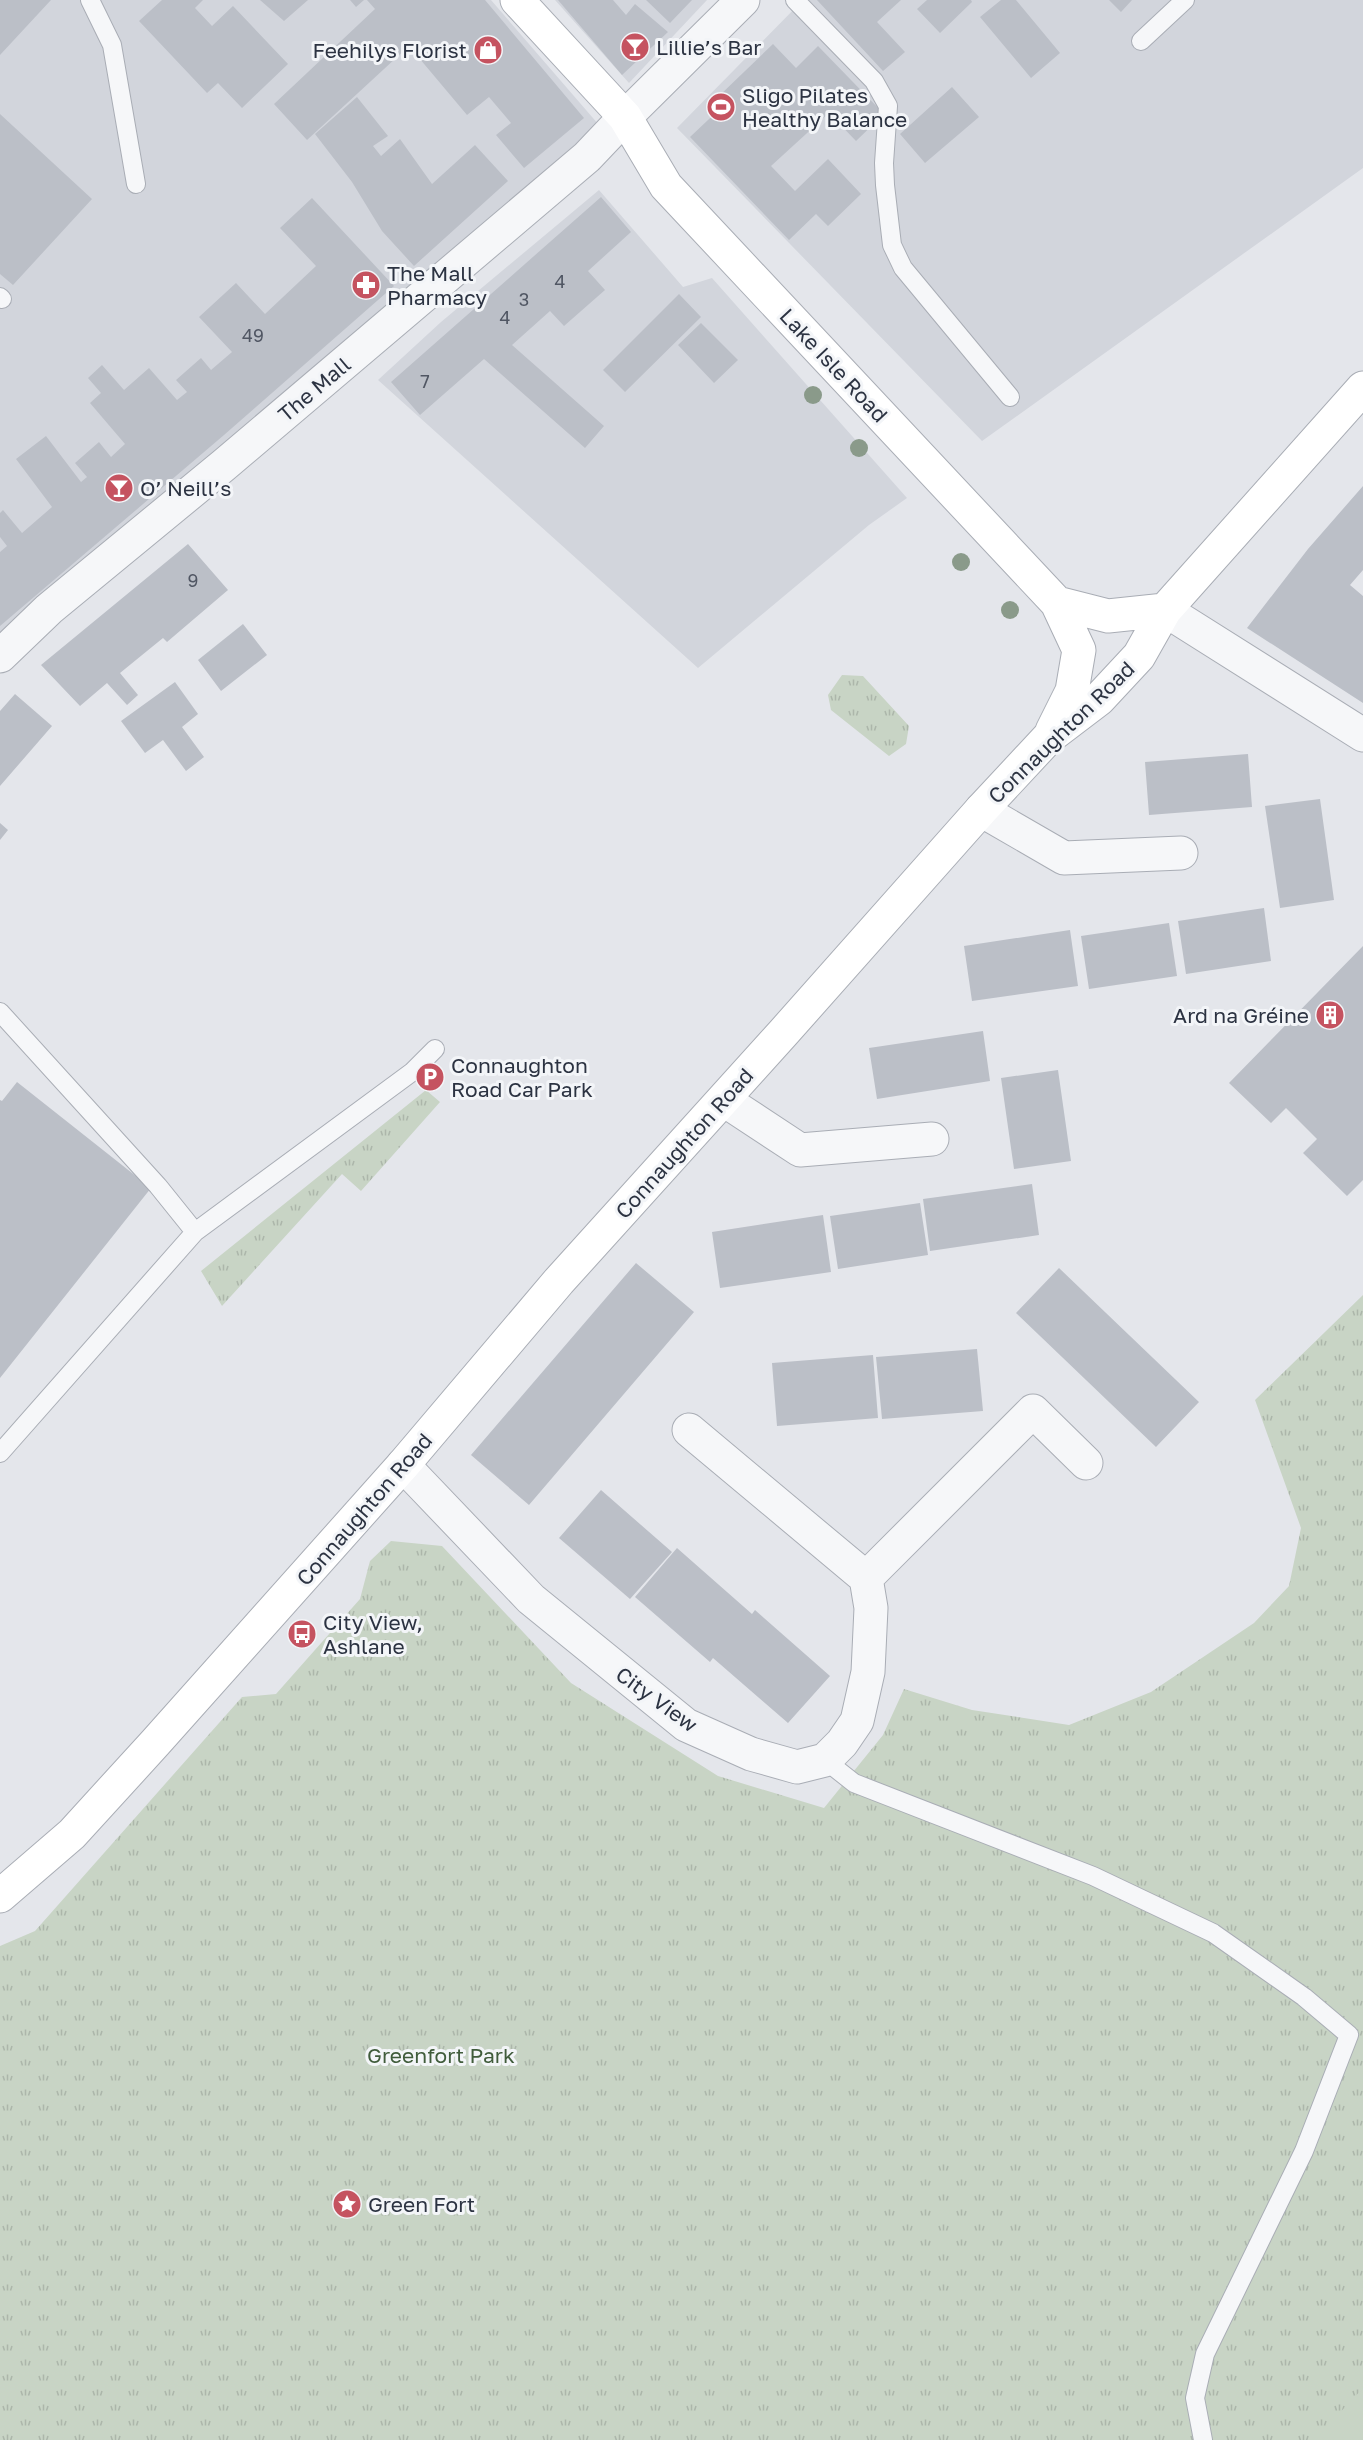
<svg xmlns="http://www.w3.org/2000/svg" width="1363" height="2440" font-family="'Golos Text',sans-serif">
  <defs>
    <pattern id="grass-tufts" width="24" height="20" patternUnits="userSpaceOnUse" patternTransform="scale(1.5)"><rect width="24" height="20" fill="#c8d4c5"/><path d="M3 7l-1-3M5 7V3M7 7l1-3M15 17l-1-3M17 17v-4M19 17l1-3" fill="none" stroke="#acb6aa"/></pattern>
  </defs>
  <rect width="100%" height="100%" fill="#e4e6eb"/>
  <!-- built -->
  <path fill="#d2d5dc" d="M 0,0 L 491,0 L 599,125 L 0,638 Z
    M 555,0 L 707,0 L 629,83 Z
    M 803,0 L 1363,0 L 1363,168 L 982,441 L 677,128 Z
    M 599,190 L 683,287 L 712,278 L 907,498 L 869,525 L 698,668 L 378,380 L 441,322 Z"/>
  <!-- grass -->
  <path fill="url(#grass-tufts)" d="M 842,675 L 863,676 L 909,726 L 906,744 L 889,756 L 831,710 L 828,695 Z
    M 426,1090 L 440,1102 L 361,1191 L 342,1174 L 222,1306 L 201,1271 Z
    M 1363,1295 L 1363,2440 L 0,2440 L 0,1946 L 35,1931 L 242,1697 L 276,1694 L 360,1599 L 370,1561 L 391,1541 L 442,1546 L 571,1683 L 718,1776 L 824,1808 L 883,1735 L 904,1689 L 972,1710 L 1069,1725 L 1151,1692 L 1254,1623 L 1289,1586 L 1301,1528 L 1255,1400 Z"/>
  <!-- pitch -->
  <path fill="#c8d4c5" d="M 1363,2388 L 1363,2440 L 1314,2440 Z"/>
  <!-- building -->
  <path fill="#bbbfc7" d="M 0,0 L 51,0 L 0,55 Z
    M 162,0 L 203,0 L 195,8 L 212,26 L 233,6 L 288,64 L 242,108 L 218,83 L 207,93 L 139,21 Z
    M 260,0 L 308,0 L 284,21 Z
    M 350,0 L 364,0 L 356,7 Z
    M 367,0 L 485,0 L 584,118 L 524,168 L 496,135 L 511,123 L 489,97 L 467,115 L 409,46 L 307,140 L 274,104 L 375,9 Z
    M 558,0 L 613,0 L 626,15 L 635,4 L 668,32 L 622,75 Z
    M 646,0 L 692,0 L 670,23 Z
    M 817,0 L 901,0 L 877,22 L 905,52 L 883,71 Z
    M 927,0 L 971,0 L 972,2 L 940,33 L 917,9 Z
    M 1001,0 L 1016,0 L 1060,53 L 1031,78 L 980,17 Z
    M 1109,0 L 1132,0 L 1121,12 Z
    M 773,44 L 796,68 L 818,46 L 884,114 L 856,141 L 829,113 L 771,166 L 795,191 L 828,159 L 861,194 L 828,226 L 816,214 L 789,240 L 690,137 L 726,103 L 719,96 Z
    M 952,87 L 979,117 L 925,163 L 900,134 Z
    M 357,97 L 388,136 L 373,146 L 381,156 L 400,139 L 432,184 L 475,145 L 508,181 L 414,266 L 382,231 L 352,182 L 315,134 Z
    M 0,114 L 92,199 L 13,285 L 0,274 Z
    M 601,197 L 631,232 L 588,271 L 605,290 L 564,326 L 550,311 L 512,345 L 604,426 L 585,448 L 484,359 L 420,415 L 391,382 Z
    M 312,198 L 394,286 L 224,435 L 0,626 L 0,552 L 7,546 L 0,537 L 0,513 L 3,510 L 22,533 L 52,507 L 16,459 L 46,436 L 81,482 L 87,477 L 75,463 L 99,442 L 111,457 L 125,444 L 90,403 L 101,393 L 88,378 L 102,365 L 124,390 L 149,368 L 177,400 L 187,392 L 176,380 L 201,358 L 211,370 L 232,352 L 199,317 L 236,283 L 265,314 L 316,266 L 280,228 Z
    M 679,294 L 701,317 L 625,392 L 603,370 Z
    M 701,323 L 738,360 L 714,383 L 678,345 Z
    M 1363,486 L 1363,570 L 1350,585 L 1363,596 L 1363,703 L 1247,628 L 1308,549 Z
    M 188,544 L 228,590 L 167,642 L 163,638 L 120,673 L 138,695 L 127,705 L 107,683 L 80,706 L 41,665 Z
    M 243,624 L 267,655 L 221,691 L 198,660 Z
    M 175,682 L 198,714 L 182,727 L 204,757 L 186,771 L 163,740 L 145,753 L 121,721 Z
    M 15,694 L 52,726 L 0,786 L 0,711 Z
    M 1248,754 L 1252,807 L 1149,815 L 1145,762 Z
    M 1320,799 L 1334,900 L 1280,908 L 1265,806 Z
    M 0,823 L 8,830 L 0,840 Z
    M 1264,908 L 1271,961 L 1186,974 L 1178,921 Z
    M 1169,923 L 1177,976 L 1089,989 L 1081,936 Z
    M 1070,930 L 1078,986 L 972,1001 L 964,946 Z
    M 1363,946 L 1363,1180 L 1347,1196 L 1303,1153 L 1317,1139 L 1286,1108 L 1271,1123 L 1229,1083 Z
    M 983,1031 L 990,1081 L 877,1099 L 869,1048 Z
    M 1058,1070 L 1071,1161 L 1014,1169 L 1001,1078 Z
    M 17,1082 L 151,1188 L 0,1378 L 0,1100 L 2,1101 Z
    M 1032,1184 L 1039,1235 L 930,1251 L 923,1199 Z
    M 920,1203 L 928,1255 L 838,1269 L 830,1216 Z
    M 823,1215 L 831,1272 L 720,1288 L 712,1232 Z
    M 636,1263 L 694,1312 L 529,1505 L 471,1455 Z
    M 1059,1268 L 1199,1402 L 1156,1447 L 1016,1313 Z
    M 977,1349 L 983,1411 L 882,1419 L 876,1357 Z
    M 873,1355 L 878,1418 L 777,1426 L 772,1363 Z
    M 601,1490 L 672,1552 L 630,1599 L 559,1538 Z
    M 677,1548 L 752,1614 L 755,1610 L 830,1676 L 788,1723 L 713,1658 L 710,1662 L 635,1597 Z"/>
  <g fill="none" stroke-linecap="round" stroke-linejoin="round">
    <!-- service casing -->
    <g stroke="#a9adb5" stroke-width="20">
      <path id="service" d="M 90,0 L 112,45 L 136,184
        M 795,0 L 874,81 L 888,106 L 884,163 L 885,185 L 892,245 L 903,268 L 1010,397
        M 1141,41 L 1185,0
        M 0,297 L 2,299
        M 0,1012 L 158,1186 L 195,1232
        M 0,1453 L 195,1232 L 412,1072 L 435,1049
        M 825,1760 L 854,1783 L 1093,1876 L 1213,1933 L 1304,1997 L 1349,2035 L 1304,2151 L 1205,2354 L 1195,2398 L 1203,2440"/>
    </g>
    <!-- minor casing -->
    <g stroke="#a9adb5" stroke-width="35">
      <path id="minor" d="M 1165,610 L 1363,735
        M 981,810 L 1064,858 L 1181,853
        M 724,1100 L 800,1150 L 932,1139
        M 403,1465 L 531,1599 L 686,1725 L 751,1754 L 797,1767 L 825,1760 L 842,1743 L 857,1721 L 868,1672 L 871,1608 L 866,1578 L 689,1430
        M 866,1578 L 1033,1411 L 1086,1463"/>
    </g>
    <!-- tertiary casing -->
    <g stroke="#a9adb5" stroke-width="35">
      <path id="tertiary" d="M 0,656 L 49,609 L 224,465 L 587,157 L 625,117 L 743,0"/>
    </g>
    <!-- secondary casing -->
    <g stroke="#a9adb5" stroke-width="35">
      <path id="secondary" d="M 517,0 L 625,117 L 666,186 L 1057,603 L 1079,650 L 1072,691 L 1052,731
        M 1057,603 L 1108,616 L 1165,610
        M 0,1896 L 72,1834 L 155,1743 L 403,1465 L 559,1281 L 784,1032 L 981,810 L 1049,737 L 1099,699 L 1139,656 L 1165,610 L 1363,388"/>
    </g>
    <!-- service -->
    <use href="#service" stroke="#f6f7f9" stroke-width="18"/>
    <!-- minor -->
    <use href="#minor" stroke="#f6f7f9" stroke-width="33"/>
    <!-- tertiary -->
    <use href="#tertiary" stroke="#f6f7f9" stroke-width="33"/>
    <!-- secondary -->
    <use href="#secondary" stroke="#fff" stroke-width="33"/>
  </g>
  <!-- trees -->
  <g fill="#8a9a8a">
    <circle cx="813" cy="395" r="9"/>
    <circle cx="859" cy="448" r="9"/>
    <circle cx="961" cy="562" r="9"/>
    <circle cx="1010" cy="610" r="9"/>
  </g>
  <!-- icons -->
  <defs>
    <g id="bar-disc" transform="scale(1.5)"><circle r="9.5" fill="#c55360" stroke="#f3f5f8"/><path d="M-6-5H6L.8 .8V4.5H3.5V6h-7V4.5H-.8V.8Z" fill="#fff"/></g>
    <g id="shop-disc" transform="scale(1.5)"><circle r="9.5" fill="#c55360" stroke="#f3f5f8"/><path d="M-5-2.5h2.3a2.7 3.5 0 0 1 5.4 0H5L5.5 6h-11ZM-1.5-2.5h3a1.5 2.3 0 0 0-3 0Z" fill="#fff"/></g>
    <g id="stadium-disc" transform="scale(1.5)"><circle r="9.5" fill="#c55360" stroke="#f3f5f8"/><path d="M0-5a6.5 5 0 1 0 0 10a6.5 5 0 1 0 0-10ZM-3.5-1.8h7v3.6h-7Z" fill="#fff"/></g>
    <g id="pharmacy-disc" transform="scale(1.5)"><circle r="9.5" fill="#c55360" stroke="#f3f5f8"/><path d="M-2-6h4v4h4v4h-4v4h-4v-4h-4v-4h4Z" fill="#fff"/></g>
    <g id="building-disc" transform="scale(1.5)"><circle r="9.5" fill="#c55360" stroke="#f3f5f8"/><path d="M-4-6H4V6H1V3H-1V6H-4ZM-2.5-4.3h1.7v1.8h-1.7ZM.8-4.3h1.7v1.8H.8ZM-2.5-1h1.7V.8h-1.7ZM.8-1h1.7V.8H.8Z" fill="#fff"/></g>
    <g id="parking-disc" transform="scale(1.5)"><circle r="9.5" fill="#c55360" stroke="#f3f5f8"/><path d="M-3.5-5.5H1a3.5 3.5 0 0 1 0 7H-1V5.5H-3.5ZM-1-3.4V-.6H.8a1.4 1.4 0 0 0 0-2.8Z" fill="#fff"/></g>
    <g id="bus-disc" transform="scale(1.5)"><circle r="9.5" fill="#c55360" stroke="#f3f5f8"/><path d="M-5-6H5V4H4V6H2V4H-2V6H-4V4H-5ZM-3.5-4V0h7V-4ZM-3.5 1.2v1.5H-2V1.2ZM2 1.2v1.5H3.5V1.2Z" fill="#fff"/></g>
    <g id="sight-disc" transform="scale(1.5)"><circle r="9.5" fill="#c55360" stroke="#f3f5f8"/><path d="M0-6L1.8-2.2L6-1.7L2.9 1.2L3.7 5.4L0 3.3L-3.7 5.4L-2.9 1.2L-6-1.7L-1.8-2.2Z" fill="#fff"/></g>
  </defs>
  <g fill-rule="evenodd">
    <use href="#bar-disc" x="635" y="47"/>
    <use href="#shop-disc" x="488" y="50"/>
    <use href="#stadium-disc" x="721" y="107"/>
    <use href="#pharmacy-disc" x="366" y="285"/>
    <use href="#bar-disc" x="119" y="488"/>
    <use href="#building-disc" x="1330" y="1015"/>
    <use href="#parking-disc" x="430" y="1077"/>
    <use href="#bus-disc" x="302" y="1634"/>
    <use href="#sight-disc" x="347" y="2204"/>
  </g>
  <g text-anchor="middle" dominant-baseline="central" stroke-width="6" stroke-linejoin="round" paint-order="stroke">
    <!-- number labels -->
    <g font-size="18" fill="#505663">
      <text x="560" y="281">4</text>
      <text x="524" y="299">3</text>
      <text x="505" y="317">4</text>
      <text x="253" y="335">49</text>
      <text x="425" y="381">7</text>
      <text x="193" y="580">9</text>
    </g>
    <!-- poi labels -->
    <g font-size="21" fill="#2c3342" stroke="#f3f5f8" text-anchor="start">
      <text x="656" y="47">Lillie’s Bar</text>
      <text x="467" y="50" text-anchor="end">Feehilys Florist</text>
      <text x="742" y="95">Sligo Pilates<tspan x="742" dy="24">Healthy Balance</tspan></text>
      <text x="387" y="273">The Mall<tspan x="387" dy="24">Pharmacy</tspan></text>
      <text x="140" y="488">O’ Neill’s</text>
      <text x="1309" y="1015" text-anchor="end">Ard na Gréine</text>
      <text x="451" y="1065">Connaughton<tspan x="451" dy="24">Road Car Park</tspan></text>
      <text x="323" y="1622">City View,<tspan x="323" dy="24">Ashlane</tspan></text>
      <text x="368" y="2204">Green Fort</text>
    </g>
    <!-- street labels -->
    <g font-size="21" fill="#2c3342" stroke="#f3f5f8">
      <text transform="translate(834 365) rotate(47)">Lake Isle Road</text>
      <text transform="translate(314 389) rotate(-40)">The Mall</text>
      <text transform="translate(1061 732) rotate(-44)">Connaughton Road</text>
      <text transform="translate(684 1143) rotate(-48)">Connaughton Road</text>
      <text transform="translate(364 1509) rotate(-49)">Connaughton Road</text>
      <text transform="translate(657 1699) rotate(36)">City View</text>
    </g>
    <!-- park labels -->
    <g font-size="21" fill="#405c3b" stroke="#f3f5f8">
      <text x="441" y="2055">Greenfort Park</text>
    </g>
  </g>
</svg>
